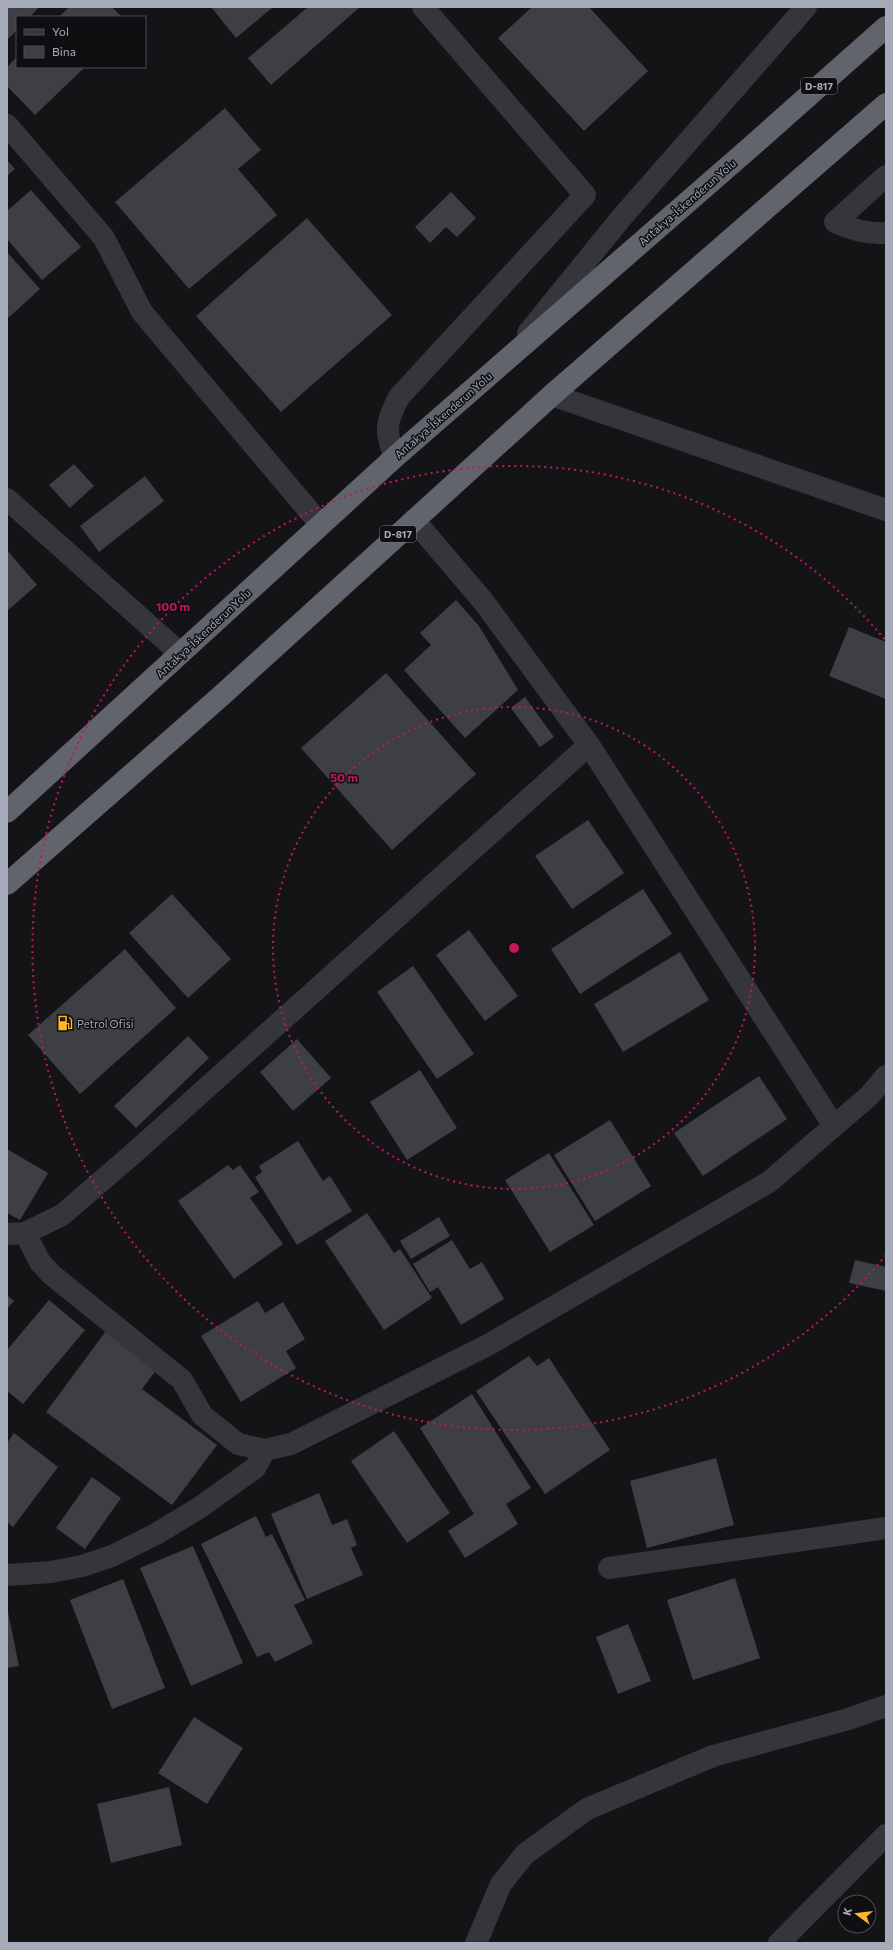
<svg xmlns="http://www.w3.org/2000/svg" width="893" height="1950" font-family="Commissioner,sans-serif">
  <rect width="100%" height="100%" fill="#141417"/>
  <!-- building -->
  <path fill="#3e3f44" d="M 7,7 L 39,7 L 30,17 L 17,17 L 17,30 L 7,40 Z
    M 69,7 L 112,7 L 122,17 L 59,17 Z
    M 211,7 L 273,7 L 236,38 Z
    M 308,7 L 360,7 L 271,85 L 248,58 Z
    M 532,7 L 589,7 L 648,71 L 584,131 L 498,38 Z
    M 17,57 L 17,67 L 85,67 L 35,115 L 7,86 L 7,67 Z
    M 225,108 L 261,150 L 238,169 L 277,215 L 189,289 L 115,202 Z
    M 7,160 L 15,169 L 7,176 Z
    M 31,190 L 81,247 L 42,280 L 7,239 L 7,211 Z
    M 451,192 L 476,218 L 457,237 L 446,227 L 430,243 L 415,227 Z
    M 307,218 L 392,315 L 281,412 L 196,316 Z
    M 7,252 L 40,289 L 7,319 Z
    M 74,464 L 94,486 L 70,508 L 49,485 Z
    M 145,476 L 164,501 L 99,552 L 80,526 Z
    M 7,550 L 37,585 L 7,611 Z
    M 456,600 L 479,626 L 518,690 L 465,738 L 404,670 L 431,645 L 420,633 Z
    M 849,627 L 886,642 L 886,699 L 829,676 Z
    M 386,673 L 476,774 L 392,850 L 301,748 Z
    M 525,697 L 554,737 L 540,747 L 511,708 Z
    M 588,820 L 624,873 L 572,909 L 535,856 Z
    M 643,889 L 672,934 L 580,994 L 551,949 Z
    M 172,894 L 231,959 L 188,998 L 129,933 Z
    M 469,930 L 518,996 L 485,1021 L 436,955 Z
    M 125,949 L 176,1008 L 80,1094 L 28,1035 Z
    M 680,952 L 709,1000 L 623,1052 L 594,1004 Z
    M 413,966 L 474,1054 L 437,1079 L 377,992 Z
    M 188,1036 L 209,1058 L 136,1128 L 114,1106 Z
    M 297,1039 L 331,1078 L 293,1111 L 260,1072 Z
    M 420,1070 L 457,1128 L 407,1160 L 370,1102 Z
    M 759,1076 L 787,1119 L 703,1176 L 674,1133 Z
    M 610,1120 L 651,1186 L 595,1221 L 554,1155 Z
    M 298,1141 L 323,1181 L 330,1176 L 352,1211 L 297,1245 L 255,1177 L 262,1172 L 259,1166 Z
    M 7,1149 L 48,1173 L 20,1220 L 7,1213 Z
    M 549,1153 L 594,1225 L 550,1252 L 505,1180 Z
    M 228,1165 L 233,1170 L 240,1165 L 259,1192 L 250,1198 L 283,1244 L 234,1279 L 178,1201 Z
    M 367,1213 L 394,1253 L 400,1249 L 432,1298 L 384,1330 L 325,1241 Z
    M 439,1217 L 450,1236 L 411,1259 L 400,1241 Z
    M 452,1240 L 470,1269 L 482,1262 L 504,1299 L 461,1325 L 438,1287 L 430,1292 L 413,1264 Z
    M 855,1260 L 886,1267 L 886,1291 L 849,1283 Z
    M 7,1295 L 14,1301 L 7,1309 Z
    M 49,1300 L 85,1330 L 23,1404 L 7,1391 L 7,1350 Z
    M 258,1301 L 265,1313 L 283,1302 L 305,1339 L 286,1351 L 296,1368 L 241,1402 L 201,1336 Z
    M 106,1331 L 157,1369 L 142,1389 L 217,1445 L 172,1505 L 46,1412 Z
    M 529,1356 L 537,1366 L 549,1358 L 610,1450 L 545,1494 L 476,1391 Z
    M 472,1394 L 531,1488 L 506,1504 L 518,1524 L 465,1558 L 448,1531 L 474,1514 L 420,1428 Z
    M 394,1431 L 450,1513 L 407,1543 L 351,1461 Z
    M 14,1433 L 58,1467 L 13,1527 L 7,1522 L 7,1443 Z
    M 716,1458 L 734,1525 L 647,1548 L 630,1481 Z
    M 92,1477 L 121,1498 L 85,1549 L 56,1528 Z
    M 319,1493 L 332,1525 L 347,1519 L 357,1545 L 351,1548 L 363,1575 L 307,1599 L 271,1514 Z
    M 256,1516 L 266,1537 L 272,1534 L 305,1600 L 294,1605 L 313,1643 L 275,1662 L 269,1652 L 257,1657 L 201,1544 Z
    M 193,1546 L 243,1663 L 191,1686 L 140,1568 Z
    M 735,1578 L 760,1658 L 693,1680 L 667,1600 Z
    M 123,1579 L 165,1688 L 112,1709 L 70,1600 Z
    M 7,1607 L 19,1666 L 7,1668 Z
    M 628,1624 L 651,1681 L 618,1694 L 596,1637 Z
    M 194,1717 L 243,1748 L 207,1804 L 158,1773 Z
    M 169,1787 L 182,1845 L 111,1863 L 97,1804 Z"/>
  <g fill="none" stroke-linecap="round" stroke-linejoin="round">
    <!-- minor -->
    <path stroke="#35363c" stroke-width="22" d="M 7,125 L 104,238 L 142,312 L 320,524
      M 886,176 L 835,222 C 852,230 867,234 886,233
      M 528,333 L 622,217 L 806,7
      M 552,395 L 886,510
      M 395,457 C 384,430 386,422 399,397 L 585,195 L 423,7
      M 7,499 L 180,653
      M 414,520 L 483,601 L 589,745 L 834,1126
      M 25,1233 L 40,1262 L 52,1275 L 182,1380 L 202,1415 L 238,1444 L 265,1450 L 291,1444 L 488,1345 L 769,1182 L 869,1096 L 886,1076
      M 7,1234 L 25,1233 L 62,1215 L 135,1152 L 589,745
      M 609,1568 L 886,1528
      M 7,1575 L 51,1572 L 82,1566 L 112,1556 L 156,1534 L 199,1508 L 255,1468 L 265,1450
      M 476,1943 L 501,1884 L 525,1854 L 587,1809 L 713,1756 L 845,1720 L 886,1706
      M 779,1943 L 886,1835"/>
    <!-- highway -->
    <path stroke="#61646d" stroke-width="22" d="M 7,812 L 395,457 L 753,145 L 886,27
      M 7,884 L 221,696 L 552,395 L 886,104"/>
  </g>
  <!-- distance rings -->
  <g fill="none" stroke="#c2185b" stroke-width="2" stroke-dasharray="2 4">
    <circle cx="514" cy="948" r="241"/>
    <path d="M886 1255A482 482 0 1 1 886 641"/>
  </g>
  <!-- icons -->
  <defs>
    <g id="fuel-bare" transform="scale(1.2)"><path d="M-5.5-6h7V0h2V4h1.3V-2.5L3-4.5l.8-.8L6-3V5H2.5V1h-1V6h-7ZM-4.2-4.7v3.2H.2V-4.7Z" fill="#ffb524" stroke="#0f0f11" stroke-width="2.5" paint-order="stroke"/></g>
  </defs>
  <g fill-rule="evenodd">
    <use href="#fuel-bare" x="65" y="1023"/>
  </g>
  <g text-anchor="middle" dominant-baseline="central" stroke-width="3" stroke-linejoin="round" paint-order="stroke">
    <!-- shield labels -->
    <g fill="#0f0f11" stroke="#787c86" stroke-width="1">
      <rect x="801" y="78" width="36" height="16" rx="3"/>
      <rect x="380" y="526" width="36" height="16" rx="3"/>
    </g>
    <g font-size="10" font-weight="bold" fill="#a5abb8">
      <text x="819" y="86">D-817</text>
      <text x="398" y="534">D-817</text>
    </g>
    <!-- street labels -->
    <g font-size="11" fill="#a5abb8" stroke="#0f0f11">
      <text transform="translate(687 202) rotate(-41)">Antakya-İskenderun Yolu</text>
      <text transform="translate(443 415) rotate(-41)">Antakya-İskenderun Yolu</text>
      <text transform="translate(203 633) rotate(-43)">Antakya-İskenderun Yolu</text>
    </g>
    <!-- poi labels -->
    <g font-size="11" fill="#a5abb8" stroke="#0f0f11" text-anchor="start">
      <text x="77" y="1023">Petrol Ofisi</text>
    </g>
  </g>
  <circle cx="514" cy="948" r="6" fill="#c2185b" stroke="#0f0f11" stroke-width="2"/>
  <g font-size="12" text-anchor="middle" font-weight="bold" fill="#c2185b" stroke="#0f0f11" stroke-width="3" stroke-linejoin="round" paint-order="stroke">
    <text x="173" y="611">100 m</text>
    <text x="344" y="782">50 m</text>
  </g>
  <!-- border -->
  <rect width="893" height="1950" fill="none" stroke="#a5abb8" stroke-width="16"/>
  <!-- legend -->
  <rect x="16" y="16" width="130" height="52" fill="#0f0f11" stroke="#4b4d54"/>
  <rect x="24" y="29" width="20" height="6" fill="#35363c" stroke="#4b4d54"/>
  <text x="52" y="36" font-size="12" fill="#a5abb8">Yol</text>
  <rect x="24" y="46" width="20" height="12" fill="#3e3f44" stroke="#4b4d54"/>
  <text x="52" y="56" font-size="12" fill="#a5abb8">Bina</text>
  <!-- north arrow -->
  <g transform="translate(857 1914) rotate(285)"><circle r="19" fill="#0f0f11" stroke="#4b4d54"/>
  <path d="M0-3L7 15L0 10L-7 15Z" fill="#ffb524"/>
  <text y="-6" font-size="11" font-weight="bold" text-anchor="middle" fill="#a5abb8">K</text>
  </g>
</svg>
